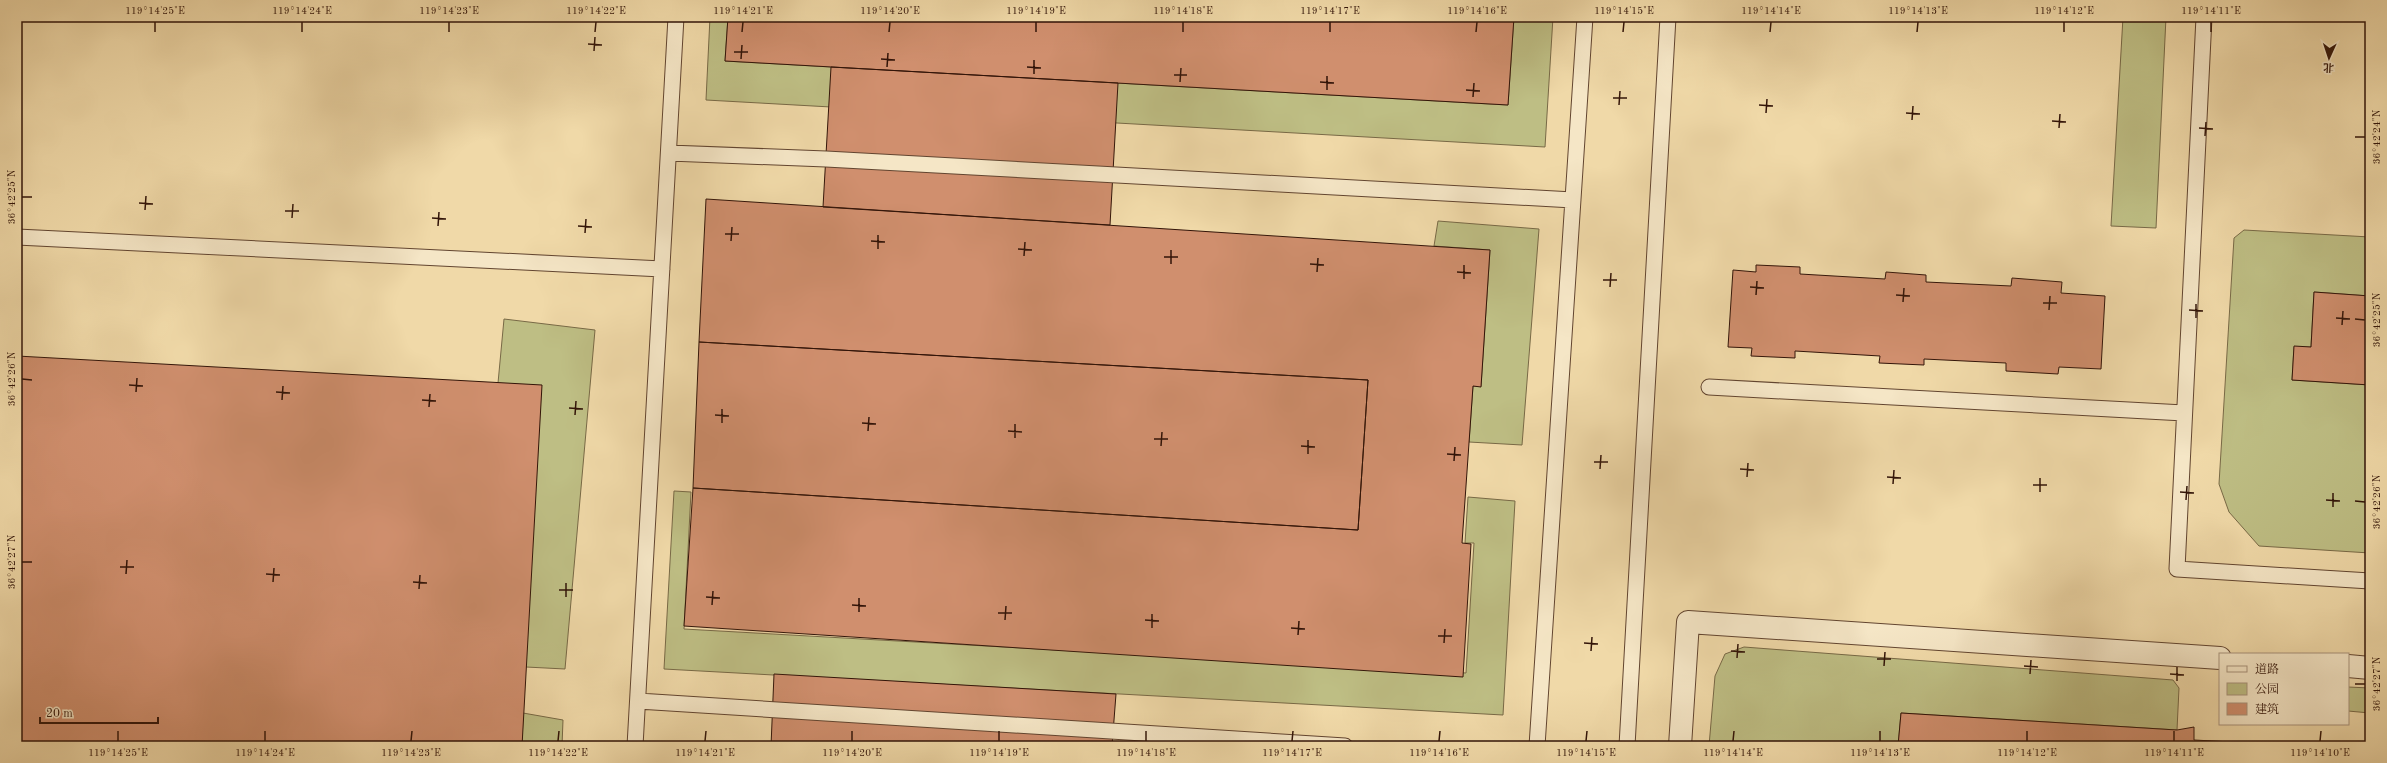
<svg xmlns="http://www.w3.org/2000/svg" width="2387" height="763" font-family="'Old Standard TT','Noto Serif SC',serif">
  <rect width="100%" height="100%" fill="#f0d9a8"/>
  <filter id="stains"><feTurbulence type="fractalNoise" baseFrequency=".005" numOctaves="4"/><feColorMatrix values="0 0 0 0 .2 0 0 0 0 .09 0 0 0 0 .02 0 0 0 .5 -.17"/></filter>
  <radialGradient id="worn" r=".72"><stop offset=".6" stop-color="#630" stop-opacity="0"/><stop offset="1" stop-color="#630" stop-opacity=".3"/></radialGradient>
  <!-- green -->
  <path fill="#bebe84" stroke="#786946" d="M 710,17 L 728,17 L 725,61 L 1508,105 L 1514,17 L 1553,17 L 1545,147 L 706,100 Z
    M 2123,17 L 2166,17 L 2156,228 L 2111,226 Z
    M 1438,221 L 1539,229 L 1522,445 L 1469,442 L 1473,386 L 1481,386 L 1490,250 L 1434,246 Z
    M 2244,230 L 2370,237 L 2370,296 L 2314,292 L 2311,347 L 2294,347 L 2292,380 L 2370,385 L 2370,553 L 2259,546 L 2229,512 L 2219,484 L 2234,238 Z
    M 504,319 L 595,330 L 565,669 L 526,667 L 498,383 Z
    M 674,491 L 691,492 L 684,629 L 1466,673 L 1474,543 L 1465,543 L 1468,497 L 1515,501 L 1503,715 L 664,669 Z
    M 1744,647 L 2173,680 L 2179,688 L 2177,730 L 1901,713 L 1898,746 L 1709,746 L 1715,676 L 1725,654 Z
    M 2348,687 L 2370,688 L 2370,713 L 2348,711 Z
    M 523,713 L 563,720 L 562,746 L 522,746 Z"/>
  <!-- building -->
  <path fill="#d08f6e" stroke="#321408" d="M 728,17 L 1514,17 L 1508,105 L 725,61 Z
    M 831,67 L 1118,83 L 1110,225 L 823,207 Z
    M 706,199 L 1490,250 L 1481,387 L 1473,386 L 1462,543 L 1471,544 L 1463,677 L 684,626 L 693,488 L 1358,530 L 1368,380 L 699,342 Z
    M 1756,265 L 1800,267 L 1800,274 L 1885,279 L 1886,272 L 1926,275 L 1926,282 L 2011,286 L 2012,278 L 2062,282 L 2061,293 L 2105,296 L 2101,369 L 2059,367 L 2058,374 L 2006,371 L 2006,363 L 1924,359 L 1924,365 L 1879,363 L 1880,356 L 1795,351 L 1795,358 L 1751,356 L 1752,348 L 1728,347 L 1733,270 L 1756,272 Z
    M 2314,292 L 2370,296 L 2370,385 L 2292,380 L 2294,346 L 2311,347 Z
    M 699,342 L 1368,380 L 1358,530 L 693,488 Z
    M 17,356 L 542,385 L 522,746 L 17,746 Z
    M 774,674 L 1116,694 L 1112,746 L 771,746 Z
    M 1901,713 L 2177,730 L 2194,727 L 2194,740 L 2307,746 L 1898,746 Z"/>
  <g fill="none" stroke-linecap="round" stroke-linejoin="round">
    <!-- lane casing -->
    <g stroke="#624530" stroke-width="17">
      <path id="lane" d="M 2204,17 L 2177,569 L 2370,581
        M 669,153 L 826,159 L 1573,200
        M 17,237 L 662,269
        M 1709,387 L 2184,413
        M 638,701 L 1345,746
        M 635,746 L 676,17
        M 1537,746 L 1585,17
        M 1627,746 L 1668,17"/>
    </g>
    <!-- street casing -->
    <g stroke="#624530" stroke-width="24">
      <path id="street" d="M 2348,666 L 2370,668
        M 1680,746 L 1688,622 L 2220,658"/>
    </g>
    <!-- lane -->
    <use href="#lane" stroke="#f5e6c6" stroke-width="15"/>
    <!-- street -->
    <use href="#street" stroke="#f5e6c6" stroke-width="22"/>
  </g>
  <!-- ticks -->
  <path fill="none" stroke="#321408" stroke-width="1.5" d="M 155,32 L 155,22M 302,32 L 302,22M 449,32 L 449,22M 595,32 L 596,22M 742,32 L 743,22M 889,32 L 890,22M 1036,32 L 1036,22M 1183,32 L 1183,22M 1330,32 L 1330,22M 1476,32 L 1477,22M 1623,32 L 1624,22M 1770,32 L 1771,22M 1917,32 L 1918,22M 2064,32 L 2064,22M 2211,32 L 2211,22M 588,44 L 602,45M 594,51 L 595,37M 734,52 L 748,52M 741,59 L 742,45M 881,59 L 895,60M 887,67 L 888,53M 1027,67 L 1041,68M 1034,74 L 1034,60M 1174,75 L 1187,75M 1180,82 L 1181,68M 1320,82 L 1334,83M 1327,90 L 1327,76M 1466,90 L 1480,91M 1473,97 L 1474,83M 1613,98 L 1627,98M 1619,105 L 1620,91M 1759,105 L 1773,106M 1766,113 L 1767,99M 1906,113 L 1920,114M 1912,120 L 1913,106M 2052,121 L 2066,122M 2059,128 L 2060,114M 2199,128 L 2213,129M 2205,136 L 2206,122M 2355,137 L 2365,137M 22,197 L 32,197M 139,203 L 153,204M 145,210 L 146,196M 285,211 L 299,211M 292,218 L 293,204M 432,218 L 446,219M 438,226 L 439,212M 578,226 L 592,227M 585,233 L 586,219M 725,234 L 739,234M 731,241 L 732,227M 871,241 L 885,242M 878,249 L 878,235M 1018,249 L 1032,250M 1024,256 L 1025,242M 1164,257 L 1178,257M 1171,264 L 1171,250M 1310,264 L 1324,265M 1317,272 L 1318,258M 1457,272 L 1471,273M 1464,279 L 1464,265M 1603,280 L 1617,280M 1610,287 L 1611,273M 1750,287 L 1764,288M 1756,295 L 1757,281M 1896,295 L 1910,296M 1903,302 L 1904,288M 2043,303 L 2057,303M 2049,310 L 2050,296M 2189,310 L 2203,311M 2196,318 L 2196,304M 2336,318 L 2350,319M 2355,319 L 2365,320M 2342,325 L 2343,311M 22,379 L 32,380M 129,385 L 143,386M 136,392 L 137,378M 276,392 L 290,393M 282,400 L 283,386M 422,400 L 436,401M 429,407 L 430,394M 569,408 L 583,409M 575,415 L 576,401M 715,415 L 729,416M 722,423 L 722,409M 862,423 L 876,424M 868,431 L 869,417M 1008,431 L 1022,432M 1015,438 L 1015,424M 1154,439 L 1168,439M 1161,446 L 1162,432M 1301,446 L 1315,447M 1308,454 L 1308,440M 1447,454 L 1461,455M 1454,461 L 1455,447M 1594,462 L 1608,462M 1600,469 L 1601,455M 1740,469 L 1754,470M 1747,477 L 1748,463M 1887,477 L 1901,478M 1893,484 L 1894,470M 2033,485 L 2047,485M 2040,492 L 2040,478M 2180,492 L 2194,493M 2186,500 L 2187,486M 2326,500 L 2340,501M 2355,501 L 2365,502M 2333,507 L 2333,493M 22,562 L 32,562M 120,567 L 134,567M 126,574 L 127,560M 266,574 L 280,575M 273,582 L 274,568M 413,582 L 427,583M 419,589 L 420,575M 559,590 L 573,590M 566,597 L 566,583M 706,597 L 720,598M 712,605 L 713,591M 852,605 L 866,606M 859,612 L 859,598M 998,613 L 1012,613M 1005,620 L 1006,606M 1145,620 L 1159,621M 1152,628 L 1152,614M 1291,628 L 1305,629M 1298,635 L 1299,621M 1438,636 L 1452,636M 1444,643 L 1445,629M 1584,643 L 1598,644M 1591,651 L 1592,637M 1731,651 L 1745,652M 1737,658 L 1738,644M 1877,659 L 1891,659M 1884,666 L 1885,652M 2024,666 L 2038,667M 2030,674 L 2031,660M 2170,674 L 2184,675M 2177,681 L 2177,667M 2355,684 L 2365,684M 118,741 L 118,731M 265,741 L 265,731M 411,741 L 412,731M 558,741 L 559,731M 705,741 L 706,731M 852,741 L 852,731M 999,741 L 999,731M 1146,741 L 1146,731M 1292,741 L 1293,731M 1439,741 L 1440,731M 1586,741 L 1587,731M 1733,741 L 1734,731M 1880,741 L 1880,731M 2027,741 L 2027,731M 2174,741 L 2174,731M 2320,741 L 2321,731"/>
  <!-- margin -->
  <rect width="2387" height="763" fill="none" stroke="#f0d9a8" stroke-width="44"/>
  <!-- legend -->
  <rect x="2219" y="653" width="130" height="72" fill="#f5e6c6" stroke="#a7927a"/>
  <rect x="2227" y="666" width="20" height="6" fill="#f5e6c6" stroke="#a7927a"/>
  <text x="2255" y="673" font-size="12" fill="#321408">道路</text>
  <rect x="2227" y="683" width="20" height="12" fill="#bebe84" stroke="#a7927a"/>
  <text x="2255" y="693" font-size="12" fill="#321408">公园</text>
  <rect x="2227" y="703" width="20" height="12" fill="#d08f6e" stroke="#a7927a"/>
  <text x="2255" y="713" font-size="12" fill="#321408">建筑</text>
  <!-- north arrow -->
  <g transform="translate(2329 58) rotate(183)" stroke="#f5e6c6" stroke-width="3" paint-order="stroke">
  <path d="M0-3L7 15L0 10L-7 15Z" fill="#321408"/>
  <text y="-6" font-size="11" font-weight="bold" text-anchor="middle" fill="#321408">北</text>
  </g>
  <!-- scale -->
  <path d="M40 717v6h118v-6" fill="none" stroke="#321408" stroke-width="2"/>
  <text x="46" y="717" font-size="12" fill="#321408" stroke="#f5e6c6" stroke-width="3" paint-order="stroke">20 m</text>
  <rect x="22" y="22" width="2343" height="719" fill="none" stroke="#321408" stroke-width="1.5"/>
  <g font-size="10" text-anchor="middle" fill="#321408">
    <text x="155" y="14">119°14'25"E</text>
    <text x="302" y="14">119°14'24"E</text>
    <text x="449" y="14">119°14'23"E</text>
    <text x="596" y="14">119°14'22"E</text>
    <text x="743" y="14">119°14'21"E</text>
    <text x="890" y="14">119°14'20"E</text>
    <text x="1036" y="14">119°14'19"E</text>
    <text x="1183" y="14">119°14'18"E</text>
    <text x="1330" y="14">119°14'17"E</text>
    <text x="1477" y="14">119°14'16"E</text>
    <text x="1624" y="14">119°14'15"E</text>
    <text x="1771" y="14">119°14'14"E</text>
    <text x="1918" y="14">119°14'13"E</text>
    <text x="2064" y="14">119°14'12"E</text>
    <text x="2211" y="14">119°14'11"E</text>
    <text transform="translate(2376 137) rotate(-90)" y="4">36°42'24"N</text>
    <text transform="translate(11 197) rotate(-90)" y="4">36°42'25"N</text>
    <text transform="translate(2376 320) rotate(-90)" y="4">36°42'25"N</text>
    <text transform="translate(11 379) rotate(-90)" y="4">36°42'26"N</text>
    <text transform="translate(2376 502) rotate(-90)" y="4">36°42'26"N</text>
    <text transform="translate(11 562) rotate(-90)" y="4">36°42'27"N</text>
    <text transform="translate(2376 684) rotate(-90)" y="4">36°42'27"N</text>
    <text x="118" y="756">119°14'25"E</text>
    <text x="265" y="756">119°14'24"E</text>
    <text x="411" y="756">119°14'23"E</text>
    <text x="558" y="756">119°14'22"E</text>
    <text x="705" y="756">119°14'21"E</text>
    <text x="852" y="756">119°14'20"E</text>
    <text x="999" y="756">119°14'19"E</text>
    <text x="1146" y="756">119°14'18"E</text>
    <text x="1292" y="756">119°14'17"E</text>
    <text x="1439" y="756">119°14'16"E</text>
    <text x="1586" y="756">119°14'15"E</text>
    <text x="1733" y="756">119°14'14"E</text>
    <text x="1880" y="756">119°14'13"E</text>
    <text x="2027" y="756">119°14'12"E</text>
    <text x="2174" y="756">119°14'11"E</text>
    <text x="2320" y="756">119°14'10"E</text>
  </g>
  <rect width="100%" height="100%" filter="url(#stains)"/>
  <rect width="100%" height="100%" fill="url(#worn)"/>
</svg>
